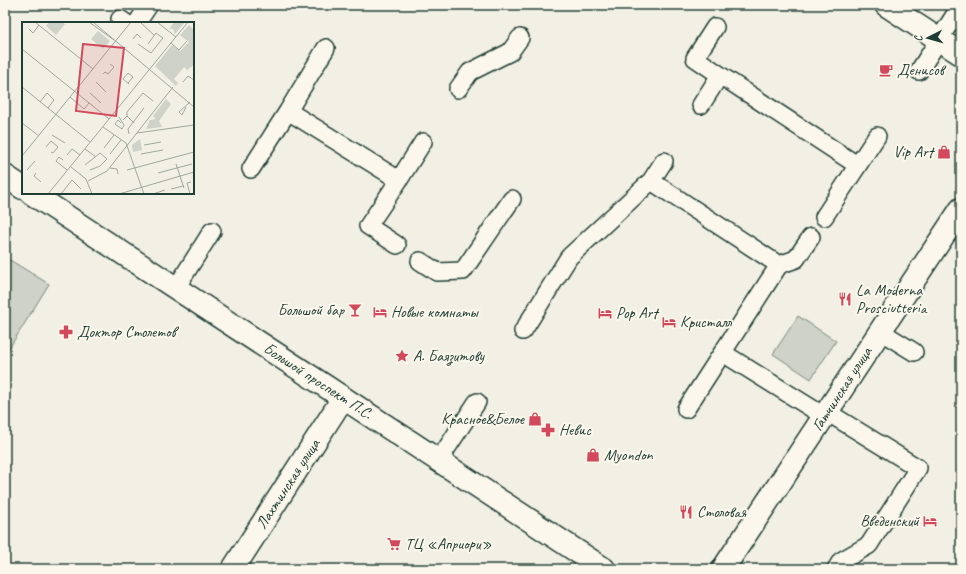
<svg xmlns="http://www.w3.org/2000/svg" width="966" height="574" font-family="Caveat,sans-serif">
  <rect width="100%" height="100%" fill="#f2f0e5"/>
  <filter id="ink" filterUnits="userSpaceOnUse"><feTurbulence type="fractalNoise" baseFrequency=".025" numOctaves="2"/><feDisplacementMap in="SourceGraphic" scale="8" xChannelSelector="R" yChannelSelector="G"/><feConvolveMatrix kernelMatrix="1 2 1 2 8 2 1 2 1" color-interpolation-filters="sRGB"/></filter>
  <g filter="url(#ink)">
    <!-- green -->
    <path fill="#cfd2c8" stroke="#77887e" d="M 5,257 L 49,284 L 5,355 Z
      M 798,316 L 836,341 L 811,379 L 773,354 Z"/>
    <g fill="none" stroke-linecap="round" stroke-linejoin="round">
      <!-- lane casing -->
      <g stroke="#1f3d34" stroke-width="20">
        <path id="lane" d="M 120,19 L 126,23
          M 137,23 L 149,5
          M 919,71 L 956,13
          M 720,75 L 857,165
          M 458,89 L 470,72 L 510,52 L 520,38
          M 701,105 L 720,75 L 695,58 L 715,27
          M 288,111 L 326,48
          M 664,161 L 651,181 L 779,265
          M 251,169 L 288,111 L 399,180 L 368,226 L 397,245
          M 399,180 L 423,142
          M 824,217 L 877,136
          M 420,261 L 437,272 L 463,271 L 512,199
          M 176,288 L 212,231
          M 523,331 L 569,257 L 651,181
          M 880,331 L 914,352
          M 723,353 L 824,416
          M 686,409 L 779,265 L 796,259 L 811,237
          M 827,412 L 918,468 L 869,545 L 841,561 L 836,569
          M 439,460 L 477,402"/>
      </g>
      <!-- street casing -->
      <g stroke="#1f3d34" stroke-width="25">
        <path id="street" d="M 233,569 L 343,398
          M 723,569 L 961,209"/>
      </g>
      <!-- primary casing -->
      <g stroke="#1f3d34" stroke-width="25">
        <path id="primary" d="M 886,5 L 961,54
          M 5,176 L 23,188
          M 31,193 L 604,569"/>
      </g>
      <!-- lane -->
      <use href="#lane" stroke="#fbf7ec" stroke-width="17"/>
      <!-- street -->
      <use href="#street" stroke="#fbf7ec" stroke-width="22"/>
      <!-- primary -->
      <use href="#primary" stroke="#fbf7ec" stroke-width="22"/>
    </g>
  </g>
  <!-- icons -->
  <defs>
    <g id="cafe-bare" transform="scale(1.08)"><path d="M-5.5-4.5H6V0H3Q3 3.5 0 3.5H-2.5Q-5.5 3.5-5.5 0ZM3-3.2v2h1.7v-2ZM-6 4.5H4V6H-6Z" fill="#d1495b" stroke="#fbf7ec" stroke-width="2.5" paint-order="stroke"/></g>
    <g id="shop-bare" transform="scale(1.08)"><path d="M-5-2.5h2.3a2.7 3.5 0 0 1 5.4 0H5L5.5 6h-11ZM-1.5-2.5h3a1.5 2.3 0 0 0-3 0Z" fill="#d1495b" stroke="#fbf7ec" stroke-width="2.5" paint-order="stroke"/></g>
    <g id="restaurant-bare" transform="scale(1.08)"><path d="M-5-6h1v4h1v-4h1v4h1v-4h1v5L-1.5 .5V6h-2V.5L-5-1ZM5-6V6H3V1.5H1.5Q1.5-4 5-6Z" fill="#d1495b" stroke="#fbf7ec" stroke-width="2.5" paint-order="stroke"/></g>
    <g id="bar-bare" transform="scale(1.08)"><path d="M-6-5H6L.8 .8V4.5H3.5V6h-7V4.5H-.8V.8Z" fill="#d1495b" stroke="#fbf7ec" stroke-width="2.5" paint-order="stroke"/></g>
    <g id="hotel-bare" transform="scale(1.08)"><path d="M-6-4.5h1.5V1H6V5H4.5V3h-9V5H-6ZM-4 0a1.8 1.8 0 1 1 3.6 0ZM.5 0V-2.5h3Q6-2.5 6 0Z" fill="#d1495b" stroke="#fbf7ec" stroke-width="2.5" paint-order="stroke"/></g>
    <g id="pharmacy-bare" transform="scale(1.08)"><path d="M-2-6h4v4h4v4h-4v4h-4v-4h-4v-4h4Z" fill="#d1495b" stroke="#fbf7ec" stroke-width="2.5" paint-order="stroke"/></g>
    <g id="sight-bare" transform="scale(1.08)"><path d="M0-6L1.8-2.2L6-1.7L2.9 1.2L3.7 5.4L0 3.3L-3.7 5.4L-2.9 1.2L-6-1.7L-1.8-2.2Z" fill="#d1495b" stroke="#fbf7ec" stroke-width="2.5" paint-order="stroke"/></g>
    <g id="supermarket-bare" transform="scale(1.08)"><path d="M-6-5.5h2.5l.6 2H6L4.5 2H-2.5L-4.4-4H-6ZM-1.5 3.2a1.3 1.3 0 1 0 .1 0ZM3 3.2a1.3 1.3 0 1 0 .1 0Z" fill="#d1495b" stroke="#fbf7ec" stroke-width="2.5" paint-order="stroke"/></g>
  </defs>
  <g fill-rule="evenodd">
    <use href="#cafe-bare" x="886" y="70"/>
    <use href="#shop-bare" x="944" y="152"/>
    <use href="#restaurant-bare" x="845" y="299"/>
    <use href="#bar-bare" x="355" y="310"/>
    <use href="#hotel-bare" x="380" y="312"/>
    <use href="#hotel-bare" x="605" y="313"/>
    <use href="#hotel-bare" x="669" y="322"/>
    <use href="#pharmacy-bare" x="66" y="332"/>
    <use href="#sight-bare" x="402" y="356"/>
    <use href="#shop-bare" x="535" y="419"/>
    <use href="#pharmacy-bare" x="548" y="430"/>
    <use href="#shop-bare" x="593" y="455"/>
    <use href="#restaurant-bare" x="686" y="512"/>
    <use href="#hotel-bare" x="930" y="521"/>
    <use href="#supermarket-bare" x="394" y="544"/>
  </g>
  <g text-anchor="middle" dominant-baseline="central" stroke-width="4" stroke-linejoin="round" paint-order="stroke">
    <!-- poi labels -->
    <g font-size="16" fill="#1f3d34" stroke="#fbf7ec" text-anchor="start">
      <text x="897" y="70">Денисов</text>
      <text x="933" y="152" text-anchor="end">Vip Art</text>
      <text x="856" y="290">La Moderna<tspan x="856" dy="18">Prosciutteria</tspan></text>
      <text x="344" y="310" text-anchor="end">Большой бар</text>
      <text x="391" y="312">Новые комнаты</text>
      <text x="616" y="313">Pop Art</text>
      <text x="680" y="322">Кристалл</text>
      <text x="77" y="332">Доктор Столетов</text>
      <text x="413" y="356">А. Баязитову</text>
      <text x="524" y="419" text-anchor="end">Красное&amp;Белое</text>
      <text x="559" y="430">Невис</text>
      <text x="604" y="455">Myondon</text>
      <text x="697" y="512">Столовая</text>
      <text x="919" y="521" text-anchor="end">Введенский</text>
      <text x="405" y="544">ТЦ «Априори»</text>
    </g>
    <!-- street labels -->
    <g font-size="16" fill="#1f3d34" stroke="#fbf7ec">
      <text transform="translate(318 381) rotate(33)">Большой проспект П.С.</text>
      <text transform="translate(842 389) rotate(-57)">Гатчинская улица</text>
      <text transform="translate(288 484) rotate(-57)">Лахтинская улица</text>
    </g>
  </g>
  <!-- overview -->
  <g transform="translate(22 22)">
    <rect width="172" height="172" fill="#f2f0e5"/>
    <path d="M 27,0 L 40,0 L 43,2 L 34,13 L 24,4 ZM 152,0 L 163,0 L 153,12 L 151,7 L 147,7 ZM 167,3 L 172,8 L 172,43 L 165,48 L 162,45 L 152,57 L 156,61 L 154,64 L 133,44 L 150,23 L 158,29 L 167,20 L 158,13 ZM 76,9 L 88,19 L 81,27 L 69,17 ZM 144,77 L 149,82 L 137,99 L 140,105 L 124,107 L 128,98 L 134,97 L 131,94 ZM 118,117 L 120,128 L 111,130 L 110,123 Z" fill="#cfd2c8"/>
    <path fill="none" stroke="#9ea89e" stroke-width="1" d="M 13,0 L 71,47M 67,0 L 92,18M 71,0 L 172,85M 135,0 L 154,15M 119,1 L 132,13M 7,7 L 11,11 L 17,3M 111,17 L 115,12 L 119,16M 149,21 L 157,28 L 165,19M 116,22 L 129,31 L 141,16 L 134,11 L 126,22M 0,27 L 87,97M 81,52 L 83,50 L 86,52 L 92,45 L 88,42M 74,60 L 84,70M 161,60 L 166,54 L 172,58M 106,61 L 111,55 L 106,51 L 101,57 L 107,62M 0,65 L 68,120M 68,71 L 79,81M 48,75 L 62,87 L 67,81M 18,80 L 25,71 L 32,78 L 26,86M 164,85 L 160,93 L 157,90 L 168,80M 105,94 L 105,90 L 121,71 L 131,79M 97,95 L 102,103 L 100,107 L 93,102 L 96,98 L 99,101M 101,98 L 105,94 L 112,101M 0,101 L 17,114M 81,105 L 104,121 L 122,172M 115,111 L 172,103M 107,112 L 106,107 L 122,86M 30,113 L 43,121M 122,123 L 139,120M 24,125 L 29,119 L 36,125 L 31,131 L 29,130M 82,126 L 92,113M 63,127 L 74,135M 88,132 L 99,118M 119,132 L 141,128M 45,133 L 50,127 L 58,133M 0,134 L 109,0M 41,138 L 37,135 L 34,139 L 45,148M 154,142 L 162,166M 63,143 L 78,131 L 85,137 L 78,144 L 68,148M 49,145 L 64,157 L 70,172M 88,146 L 95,147 L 96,152M 5,148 L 13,139M 105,148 L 172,130M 14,151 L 12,154 L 19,160M 136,151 L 170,142M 66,159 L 85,149 L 151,65M 169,160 L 165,161 L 168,172 L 172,171M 149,167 L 161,164M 26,172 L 166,0M 39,172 L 50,158 L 59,167M 97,172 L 172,150M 131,172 L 143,168"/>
    <path fill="#d1495b" fill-opacity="0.15" stroke="#d1495b" stroke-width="2" d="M 61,22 L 102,26 L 94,94 L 54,89 Z"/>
    <rect width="172" height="172" fill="none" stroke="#1f3d34" stroke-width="2"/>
  </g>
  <!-- margin -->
  <rect width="966" height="574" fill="none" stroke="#fbf7ec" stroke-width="20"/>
  <rect x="10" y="10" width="946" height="554" fill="none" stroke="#1f3d34" stroke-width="1.5" filter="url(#ink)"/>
  <!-- north arrow -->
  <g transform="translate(928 38) rotate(264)" stroke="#fbf7ec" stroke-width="3" paint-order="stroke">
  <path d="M0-3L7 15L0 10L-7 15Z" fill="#1f3d34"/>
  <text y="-6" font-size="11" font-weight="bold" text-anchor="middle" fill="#1f3d34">С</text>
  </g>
</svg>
